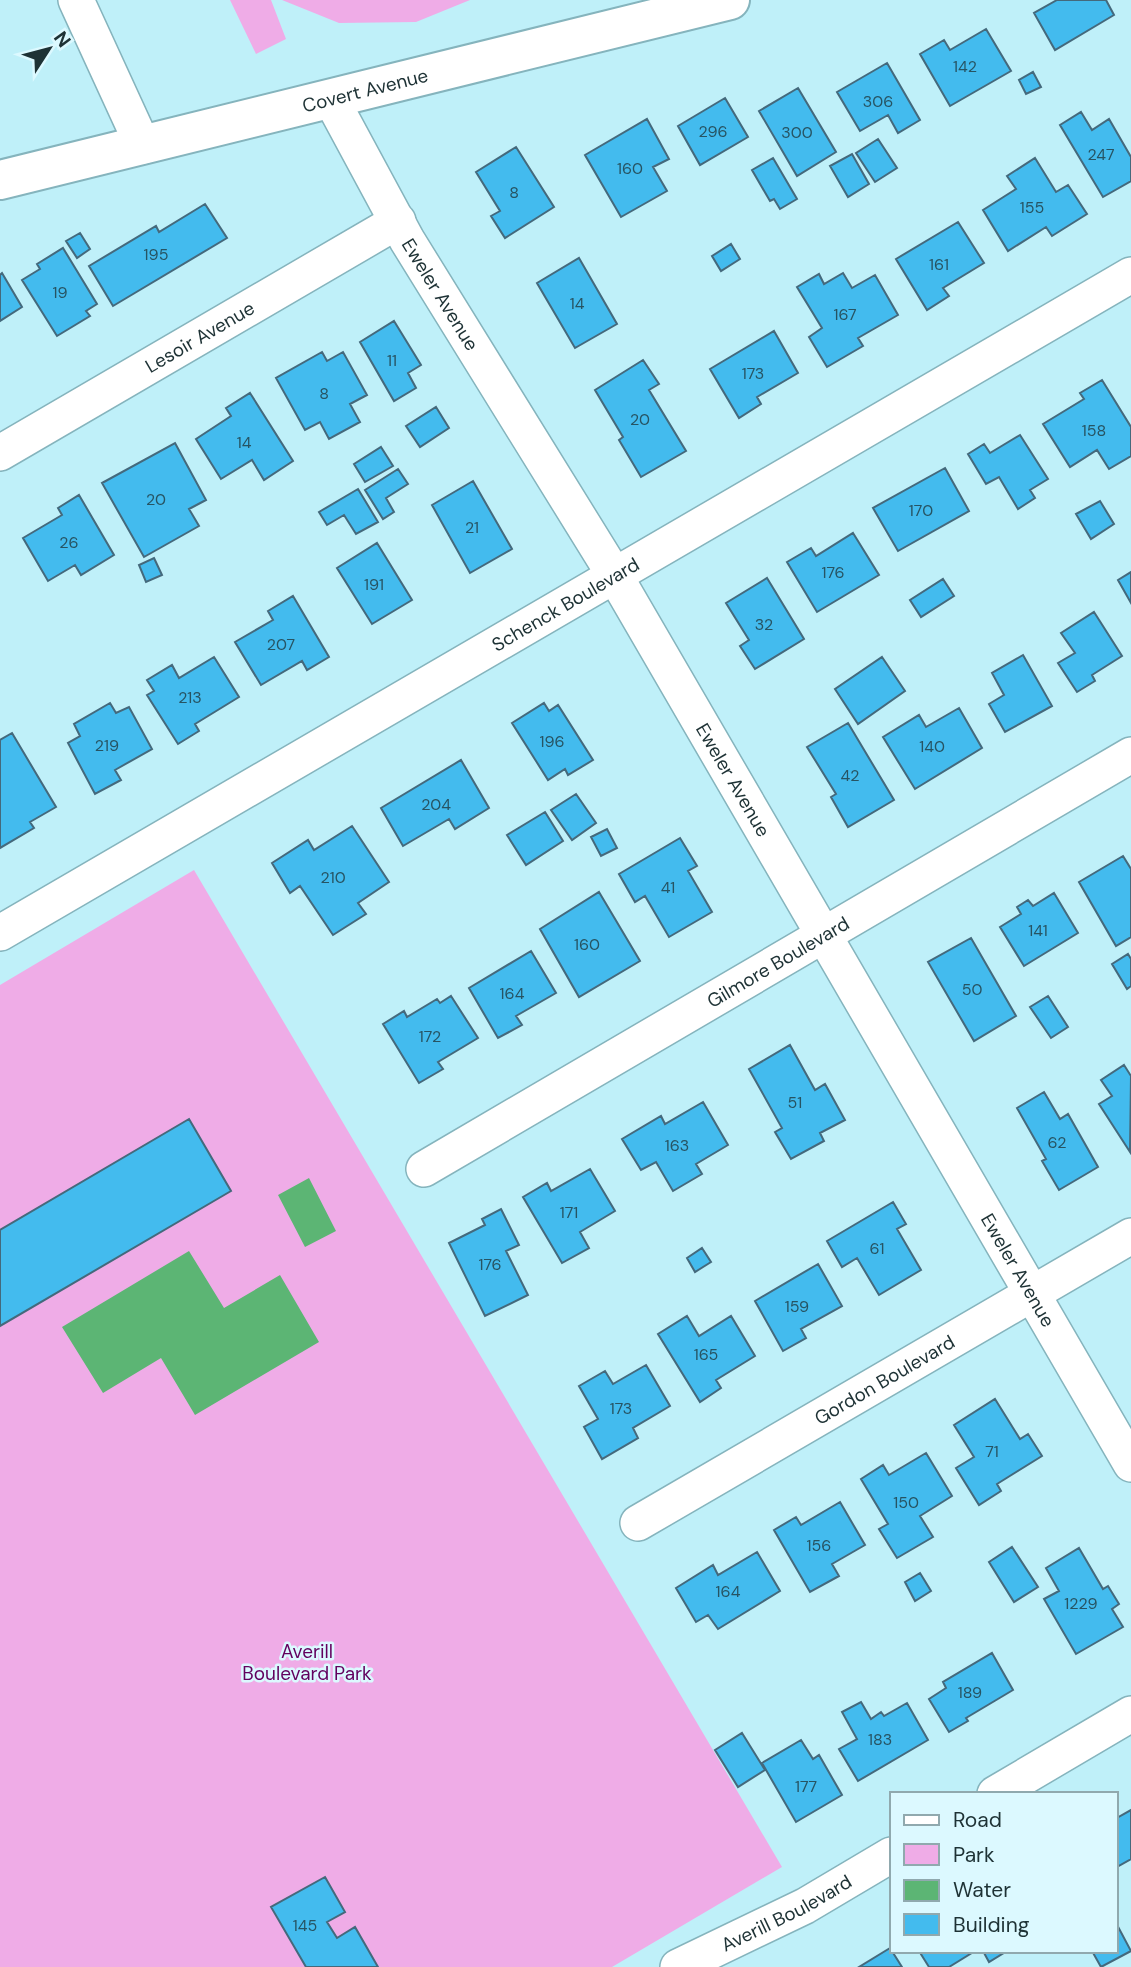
<svg xmlns="http://www.w3.org/2000/svg" width="1131" height="1967" font-family="'DM Sans',sans-serif">
  <rect width="100%" height="100%" fill="#bff0f9"/>
  <!-- green -->
  <path fill="#eface7" d="M 230,0 L 271,0 L 286,39 L 256,54 Z
    M 282,0 L 470,0 L 416,22 L 339,23 Z
    M 194,870 L 782,1867 L 612,1967 L 0,1967 L 0,985 Z"/>
  <!-- water -->
  <path fill="#5cb574" d="M 309,1178 L 336,1231 L 305,1247 L 278,1195 Z
    M 189,1251 L 224,1308 L 280,1275 L 319,1342 L 195,1415 L 161,1358 L 103,1393 L 62,1327 Z"/>
  <!-- building -->
  <path fill="#43bbee" stroke="#44697c" stroke-width="2" d="M 1057,0 L 1106,0 L 1114,15 L 1055,50 L 1034,13 Z
    M 986,29 L 1011,71 L 950,106 L 920,54 L 944,40 L 950,50 Z
    M 887,63 L 920,120 L 898,133 L 888,115 L 860,131 L 837,92 Z
    M 1033,72 L 1041,87 L 1026,94 L 1019,80 Z
    M 798,88 L 836,152 L 797,176 L 759,111 Z
    M 725,98 L 748,137 L 700,165 L 678,126 Z
    M 1081,112 L 1092,130 L 1109,119 L 1131,157 L 1131,181 L 1103,197 L 1060,125 Z
    M 647,119 L 669,159 L 653,167 L 667,191 L 621,217 L 585,155 Z
    M 878,139 L 897,168 L 875,182 L 856,153 Z
    M 516,147 L 554,207 L 505,238 L 491,216 L 500,211 L 476,172 Z
    M 852,154 L 869,184 L 848,197 L 830,166 Z
    M 773,158 L 797,199 L 780,209 L 774,199 L 770,201 L 752,170 Z
    M 1035,158 L 1056,192 L 1068,185 L 1087,214 L 1052,236 L 1046,227 L 1008,251 L 983,210 L 1016,189 L 1007,176 Z
    M 205,204 L 227,238 L 113,306 L 89,266 L 156,226 L 159,232 Z
    M 958,222 L 984,263 L 943,288 L 949,296 L 927,310 L 896,259 Z
    M 80,233 L 90,249 L 77,258 L 66,241 Z
    M 731,244 L 740,259 L 721,271 L 712,256 Z
    M 63,248 L 97,304 L 86,311 L 90,316 L 57,336 L 22,280 L 40,269 L 37,264 Z
    M 579,258 L 617,324 L 575,348 L 537,283 Z
    M 2,273 L 22,307 L 0,321 L 0,275 Z
    M 843,273 L 852,288 L 875,275 L 898,315 L 858,338 L 863,346 L 827,367 L 809,337 L 822,328 L 797,287 L 819,274 L 824,284 Z
    M 394,321 L 421,365 L 408,373 L 416,388 L 394,401 L 360,342 Z
    M 774,331 L 798,373 L 757,397 L 761,404 L 739,418 L 710,369 Z
    M 322,352 L 327,361 L 343,352 L 367,395 L 350,404 L 360,422 L 329,439 L 320,422 L 305,430 L 276,378 Z
    M 643,360 L 659,384 L 649,390 L 686,451 L 641,477 L 619,440 L 623,437 L 595,390 Z
    M 1102,380 L 1131,427 L 1131,456 L 1109,469 L 1097,450 L 1070,467 L 1043,424 L 1084,399 L 1080,393 Z
    M 250,393 L 293,461 L 264,480 L 252,460 L 221,479 L 196,439 L 231,416 L 226,408 Z
    M 436,407 L 449,428 L 420,447 L 406,426 Z
    M 1020,435 L 1048,479 L 1030,490 L 1035,498 L 1018,509 L 999,477 L 986,484 L 968,454 L 984,444 L 990,453 Z
    M 175,443 L 206,500 L 189,509 L 199,526 L 144,557 L 102,483 Z
    M 381,447 L 393,466 L 365,482 L 354,464 Z
    M 945,468 L 969,511 L 898,551 L 873,508 Z
    M 398,469 L 408,484 L 386,498 L 394,512 L 383,519 L 365,490 Z
    M 473,481 L 512,549 L 470,573 L 432,505 Z
    M 358,489 L 378,522 L 356,534 L 344,515 L 327,525 L 319,512 Z
    M 79,495 L 114,555 L 81,575 L 75,565 L 48,581 L 23,538 L 62,515 L 58,508 Z
    M 1100,501 L 1114,524 L 1091,539 L 1076,514 Z
    M 853,533 L 879,575 L 817,612 L 787,562 L 811,548 L 816,556 Z
    M 377,543 L 412,600 L 372,624 L 337,568 Z
    M 154,558 L 162,575 L 146,582 L 139,565 Z
    M 1131,572 L 1131,603 L 1118,580 Z
    M 767,578 L 804,639 L 755,669 L 740,646 L 749,640 L 726,603 Z
    M 943,579 L 954,596 L 921,617 L 910,600 Z
    M 293,596 L 329,657 L 307,670 L 302,661 L 261,685 L 235,642 L 273,620 L 268,611 Z
    M 1094,612 L 1122,656 L 1092,675 L 1095,681 L 1077,692 L 1058,663 L 1075,653 L 1061,633 Z
    M 1023,655 L 1052,706 L 1005,732 L 989,704 L 1004,695 L 992,673 Z
    M 214,657 L 239,697 L 195,724 L 199,731 L 178,744 L 147,695 L 154,691 L 147,680 L 172,665 L 179,678 Z
    M 882,657 L 905,691 L 858,724 L 835,689 Z
    M 110,703 L 116,713 L 129,707 L 152,749 L 115,770 L 121,780 L 95,794 L 68,743 L 80,736 L 74,724 Z
    M 544,703 L 549,711 L 558,705 L 593,760 L 568,775 L 565,769 L 548,780 L 512,723 Z
    M 959,708 L 982,748 L 915,789 L 883,737 L 919,715 L 926,727 Z
    M 848,723 L 894,800 L 848,827 L 831,797 L 836,794 L 807,747 Z
    M 12,733 L 56,807 L 30,822 L 34,828 L 0,848 L 0,740 Z
    M 461,760 L 489,808 L 455,829 L 449,819 L 403,846 L 381,808 Z
    M 576,794 L 596,823 L 572,840 L 551,810 Z
    M 545,812 L 563,841 L 526,865 L 507,835 Z
    M 352,826 L 389,882 L 358,903 L 366,914 L 333,935 L 300,886 L 290,893 L 272,863 L 308,840 L 314,850 Z
    M 607,829 L 617,848 L 601,856 L 591,837 Z
    M 680,838 L 697,866 L 688,871 L 712,912 L 669,937 L 645,896 L 635,902 L 619,874 Z
    M 1123,856 L 1131,869 L 1131,937 L 1116,946 L 1079,882 Z
    M 599,892 L 640,961 L 579,997 L 540,929 Z
    M 1054,893 L 1078,933 L 1024,966 L 1000,927 L 1021,914 L 1017,907 L 1028,900 L 1033,906 Z
    M 971,938 L 1016,1016 L 974,1041 L 928,962 Z
    M 531,951 L 556,993 L 516,1016 L 522,1025 L 498,1038 L 469,988 Z
    M 1128,954 L 1131,959 L 1131,986 L 1127,989 L 1112,964 Z
    M 451,996 L 478,1038 L 438,1062 L 443,1069 L 419,1083 L 383,1024 L 404,1011 L 407,1017 L 437,999 L 440,1003 Z
    M 1048,996 L 1068,1027 L 1051,1038 L 1030,1007 Z
    M 790,1045 L 815,1090 L 825,1084 L 845,1120 L 820,1133 L 824,1141 L 791,1159 L 775,1132 L 782,1128 L 749,1069 Z
    M 1124,1065 L 1131,1076 L 1130,1152 L 1099,1104 L 1112,1096 L 1101,1080 Z
    M 1044,1092 L 1060,1119 L 1068,1114 L 1098,1167 L 1059,1190 L 1042,1161 L 1046,1159 L 1017,1108 Z
    M 703,1102 L 728,1145 L 696,1164 L 702,1174 L 673,1191 L 656,1162 L 641,1170 L 622,1139 L 661,1116 L 665,1124 Z
    M 189,1119 L 231,1191 L 0,1326 L 0,1230 Z
    M 590,1169 L 615,1211 L 580,1232 L 589,1248 L 562,1263 L 523,1197 L 547,1183 L 551,1191 Z
    M 893,1202 L 906,1224 L 897,1229 L 921,1270 L 879,1295 L 857,1258 L 842,1267 L 827,1241 Z
    M 501,1209 L 519,1245 L 506,1251 L 528,1295 L 485,1316 L 449,1243 L 485,1225 L 482,1219 Z
    M 702,1248 L 711,1262 L 695,1272 L 687,1258 Z
    M 818,1264 L 842,1306 L 801,1329 L 806,1338 L 783,1351 L 755,1301 Z
    M 687,1316 L 699,1336 L 731,1316 L 755,1356 L 716,1380 L 721,1388 L 700,1402 L 658,1334 Z
    M 646,1365 L 670,1406 L 633,1428 L 638,1438 L 602,1459 L 584,1427 L 598,1419 L 579,1386 L 605,1371 L 613,1384 Z
    M 995,1399 L 1020,1439 L 1028,1434 L 1042,1456 L 997,1484 L 1001,1491 L 979,1505 L 956,1468 L 974,1457 L 954,1425 Z
    M 926,1453 L 952,1496 L 920,1516 L 933,1537 L 897,1558 L 879,1529 L 888,1524 L 861,1479 L 883,1465 L 889,1475 Z
    M 840,1502 L 865,1545 L 832,1564 L 839,1576 L 810,1592 L 774,1530 L 796,1517 L 801,1525 Z
    M 1012,1547 L 1038,1587 L 1014,1602 L 989,1562 Z
    M 1079,1548 L 1103,1589 L 1108,1586 L 1119,1604 L 1112,1609 L 1123,1627 L 1076,1654 L 1044,1599 L 1059,1591 L 1046,1568 Z
    M 757,1552 L 780,1591 L 718,1629 L 708,1615 L 696,1622 L 676,1588 L 713,1565 L 718,1575 Z
    M 920,1573 L 931,1591 L 915,1601 L 905,1582 Z
    M 992,1653 L 1013,1690 L 966,1718 L 968,1721 L 949,1732 L 929,1699 L 946,1688 L 943,1682 Z
    M 861,1702 L 871,1719 L 881,1712 L 884,1716 L 907,1703 L 928,1740 L 858,1781 L 839,1749 L 857,1739 L 842,1712 Z
    M 742,1733 L 765,1770 L 738,1787 L 715,1750 Z
    M 801,1740 L 813,1759 L 819,1755 L 842,1795 L 796,1822 L 762,1763 Z
    M 1131,1810 L 1131,1859 L 1115,1868 L 1115,1819 Z
    M 325,1877 L 345,1912 L 327,1922 L 337,1938 L 355,1927 L 378,1967 L 306,1967 L 271,1907 Z
    M 1115,1921 L 1131,1951 L 1101,1967 L 1092,1951 L 1115,1951 Z
    M 890,1948 L 902,1967 L 859,1967 Z
    M 919,1951 L 975,1951 L 949,1967 L 929,1967 Z
    M 983,1951 L 1007,1951 L 989,1962 Z"/>
  <g fill="none" stroke-linecap="round" stroke-linejoin="round">
    <!-- minor casing -->
    <g stroke="#85b4bd" stroke-width="38">
      <g id="minor">
        <path d="M 76,0 L 143,146"/>
        <path id="s1" d="M 331,99 L 407,240 L 615,576 L 1131,1464"/>
        <path id="s2" d="M 0,453 L 398,221"/>
        <path id="s3" d="M 0,933 L 1131,275"/>
        <path id="s4" d="M 424,1169 L 1131,755"/>
        <path id="s5" d="M 638,1523 L 1131,1236"/>
        <path d="M 995,1794 L 1131,1714"/>
        <path id="s6" d="M 678,1967 L 805,1906 L 891,1855"/>
      </g>
    </g>
    <!-- secondary casing -->
    <g stroke="#85b4bd" stroke-width="42">
      <g id="secondary">
        <path id="s7" d="M 0,180 C 244,122 486,58 730,0"/>
      </g>
    </g>
    <!-- minor -->
    <use href="#minor" stroke="#fff" stroke-width="35"/>
    <!-- secondary -->
    <use href="#secondary" stroke="#fff" stroke-width="38"/>
  </g>
  <g text-anchor="middle" dominant-baseline="central" stroke-width="5" stroke-linejoin="round" paint-order="stroke">
    <!-- number labels -->
    <g font-size="16" fill="#275463">
      <text x="965" y="66">142</text>
      <text x="878" y="101">306</text>
      <text x="713" y="131">296</text>
      <text x="797" y="132">300</text>
      <text x="1101" y="154">247</text>
      <text x="630" y="168">160</text>
      <text x="514" y="192">8</text>
      <text x="1032" y="207">155</text>
      <text x="156" y="254">195</text>
      <text x="939" y="264">161</text>
      <text x="60" y="292">19</text>
      <text x="577" y="303">14</text>
      <text x="845" y="314">167</text>
      <text x="392" y="360">11</text>
      <text x="753" y="373">173</text>
      <text x="324" y="393">8</text>
      <text x="640" y="419">20</text>
      <text x="1094" y="430">158</text>
      <text x="244" y="442">14</text>
      <text x="156" y="499">20</text>
      <text x="921" y="510">170</text>
      <text x="472" y="527">21</text>
      <text x="69" y="542">26</text>
      <text x="833" y="572">176</text>
      <text x="374" y="584">191</text>
      <text x="764" y="624">32</text>
      <text x="281" y="644">207</text>
      <text x="190" y="697">213</text>
      <text x="552" y="741">196</text>
      <text x="107" y="745">219</text>
      <text x="932" y="746">140</text>
      <text x="850" y="775">42</text>
      <text x="436" y="804">204</text>
      <text x="333" y="877">210</text>
      <text x="668" y="887">41</text>
      <text x="1038" y="930">141</text>
      <text x="587" y="944">160</text>
      <text x="972" y="989">50</text>
      <text x="512" y="993">164</text>
      <text x="430" y="1036">172</text>
      <text x="795" y="1102">51</text>
      <text x="1057" y="1142">62</text>
      <text x="677" y="1145">163</text>
      <text x="569" y="1212">171</text>
      <text x="877" y="1248">61</text>
      <text x="490" y="1264">176</text>
      <text x="797" y="1306">159</text>
      <text x="706" y="1354">165</text>
      <text x="621" y="1408">173</text>
      <text x="992" y="1451">71</text>
      <text x="906" y="1502">150</text>
      <text x="819" y="1545">156</text>
      <text x="728" y="1591">164</text>
      <text x="1081" y="1603">1229</text>
      <text x="970" y="1692">189</text>
      <text x="880" y="1739">183</text>
      <text x="806" y="1786">177</text>
      <text x="305" y="1925">145</text>
    </g>
    <!-- street labels -->
    <g font-size="19" fill="#1e3235" stroke="#dcf9ff">
      <text stroke="none"><textPath href="#s7" startOffset="376">Covert Avenue</textPath></text>
      <text stroke="none"><textPath href="#s1" startOffset="224">Eweler Avenue</textPath></text>
      <text stroke="none"><textPath href="#s2" startOffset="231">Lesoir Avenue</textPath></text>
      <text stroke="none"><textPath href="#s3" startOffset="654">Schenck Boulevard</textPath></text>
      <text stroke="none"><textPath href="#s1" startOffset="791">Eweler Avenue</textPath></text>
      <text stroke="none"><textPath href="#s4" startOffset="410">Gilmore Boulevard</textPath></text>
      <text stroke="none"><textPath href="#s1" startOffset="1358">Eweler Avenue</textPath></text>
      <text stroke="none"><textPath href="#s5" startOffset="285">Gordon Boulevard</textPath></text>
      <text stroke="none"><textPath href="#s6" startOffset="121">Averill Boulevard</textPath></text>
    </g>
    <!-- park labels -->
    <g font-size="19" fill="#62005e" stroke="#dcf9ff">
      <text x="307" y="1651">Averill<tspan x="307" dy="22">Boulevard Park</tspan></text>
    </g>
  </g>
  <!-- legend -->
  <rect x="890" y="1792" width="228" height="161" fill="#dcf9ff" stroke="#90a9ae" stroke-width="2"/>
  <rect x="904" y="1815" width="35" height="10" fill="#ffffff" stroke="#90a9ae" stroke-width="2"/>
  <text x="953" y="1827" font-size="21" fill="#1e3235">Road</text>
  <rect x="904" y="1844" width="35" height="21" fill="#eface7" stroke="#90a9ae" stroke-width="2"/>
  <text x="953" y="1862" font-size="21" fill="#1e3235">Park</text>
  <rect x="904" y="1880" width="35" height="21" fill="#5cb574" stroke="#90a9ae" stroke-width="2"/>
  <text x="953" y="1897" font-size="21" fill="#1e3235">Water</text>
  <rect x="904" y="1914" width="35" height="21" fill="#43bbee" stroke="#90a9ae" stroke-width="2"/>
  <text x="953" y="1932" font-size="21" fill="#1e3235">Building</text>
  <!-- north arrow -->
  <g transform="translate(49 49) rotate(54)" stroke="#dcf9ff" stroke-width="5" paint-order="stroke">
  <path d="M0-5L12 26L0 18L-12 26Z" fill="#1e3235"/>
  <text y="-10" font-size="19" font-weight="bold" text-anchor="middle" fill="#1e3235">N</text>
  </g>
</svg>
